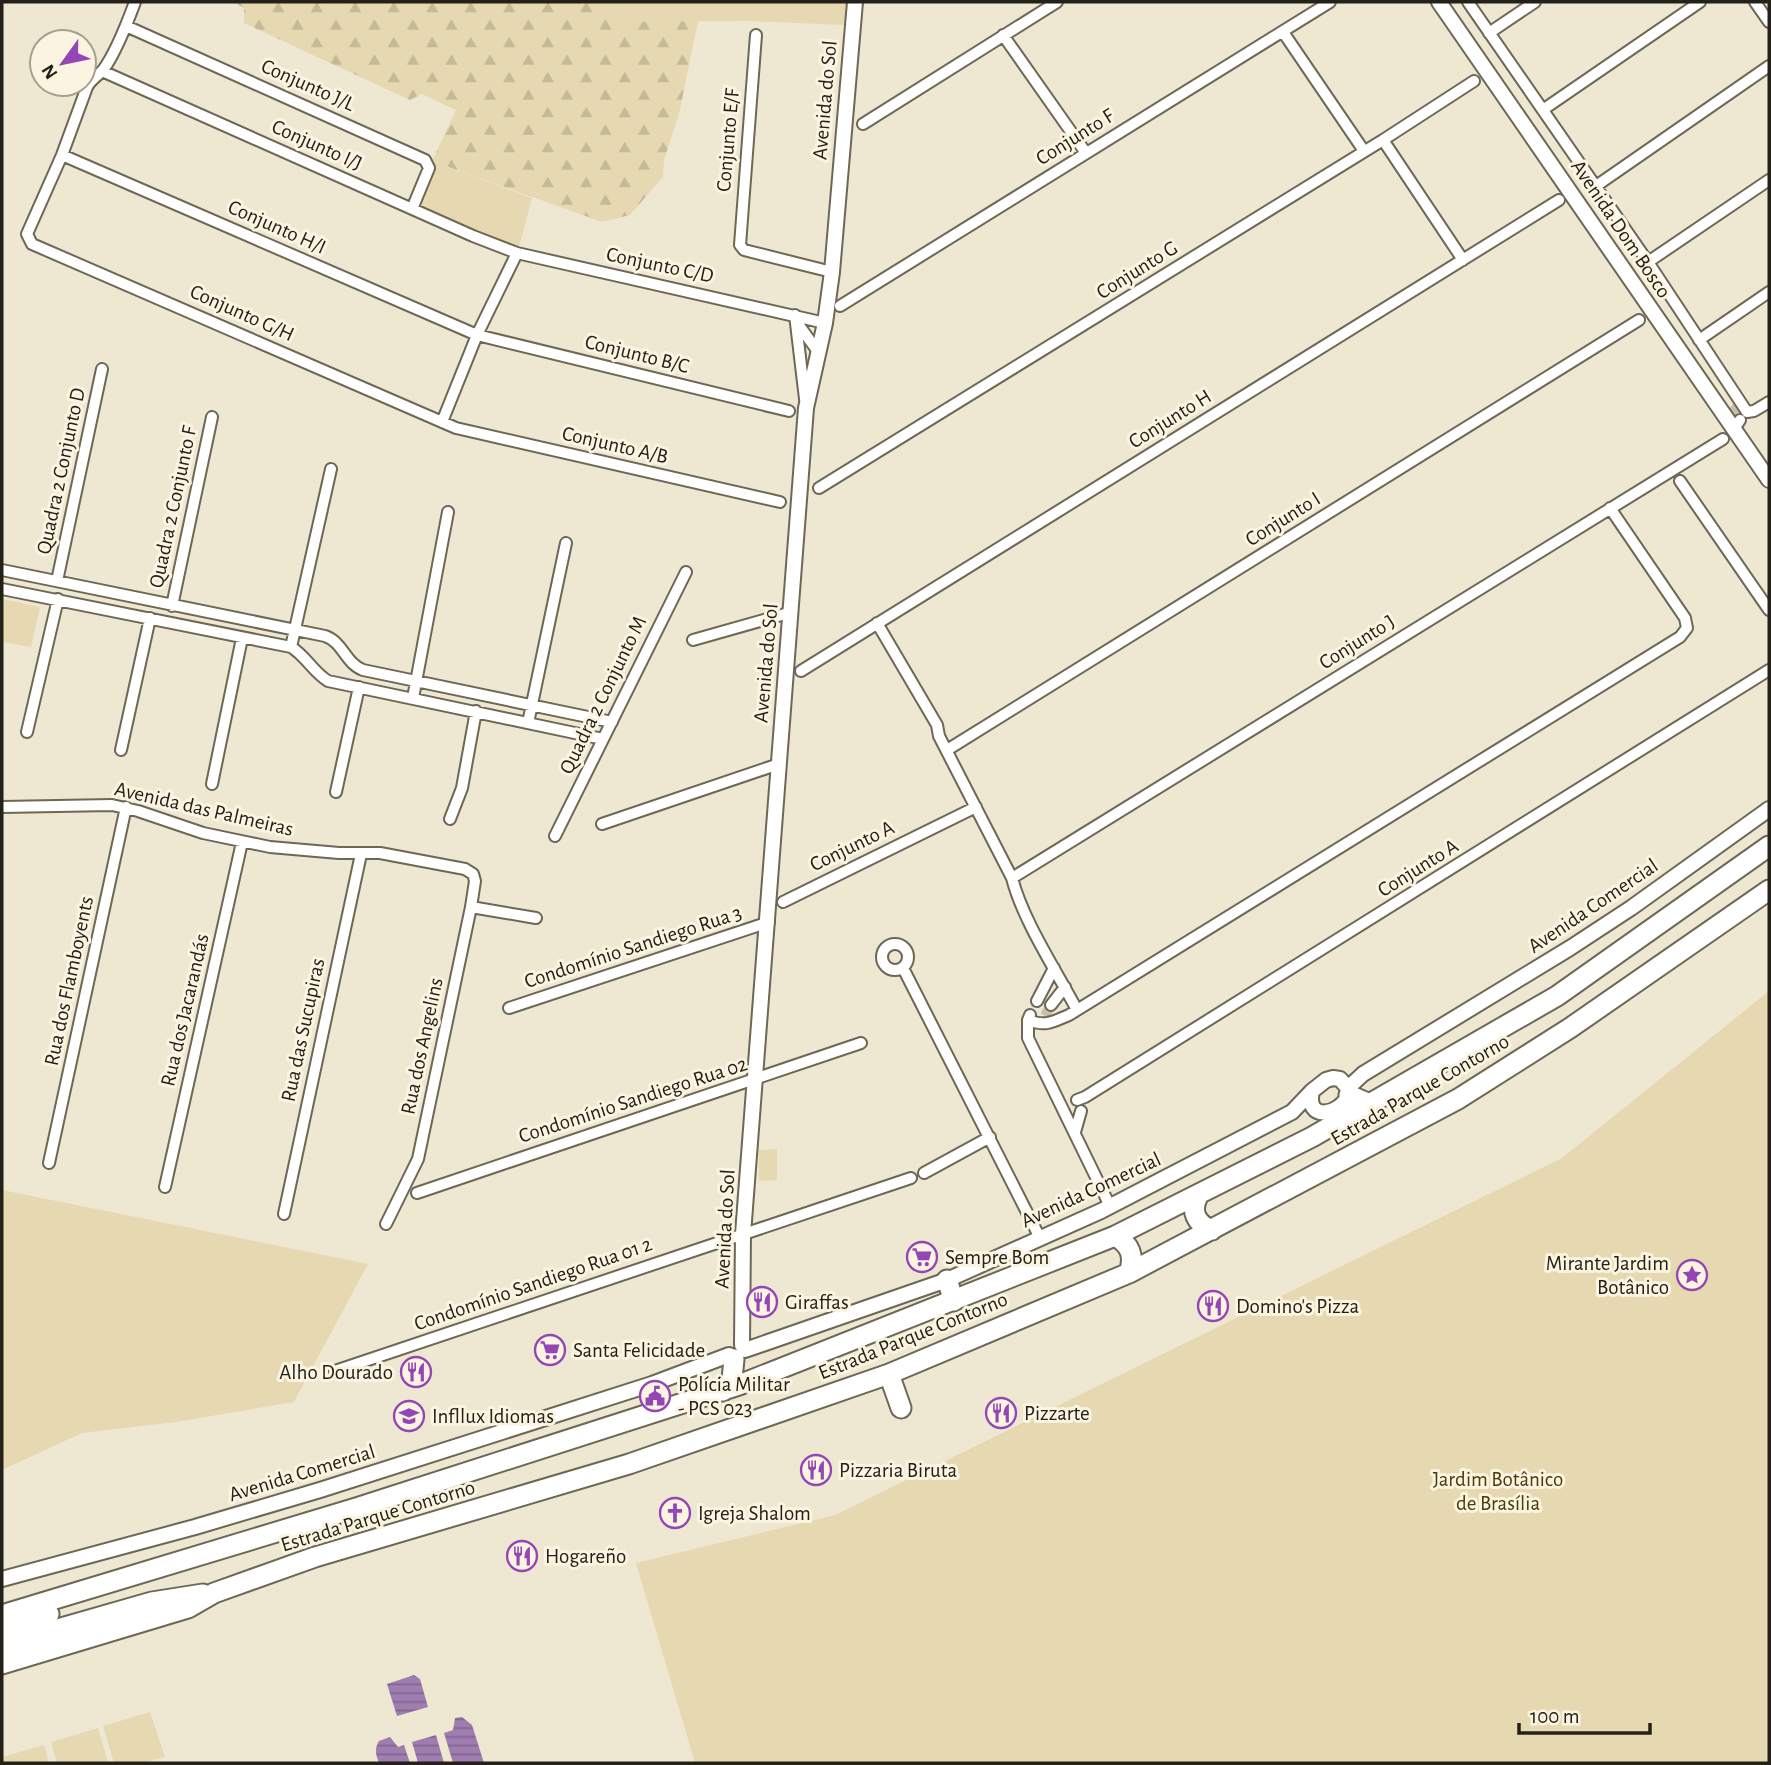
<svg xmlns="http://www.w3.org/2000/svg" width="1771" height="1765" font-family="'Alegreya Sans',sans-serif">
  <defs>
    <pattern id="forest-firs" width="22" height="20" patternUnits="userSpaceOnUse" patternTransform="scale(1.75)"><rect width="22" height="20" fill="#e6d9b1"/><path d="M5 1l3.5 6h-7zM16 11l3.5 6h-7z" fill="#c5ba98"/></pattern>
    <pattern id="water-rules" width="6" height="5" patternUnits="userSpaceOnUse" patternTransform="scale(1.75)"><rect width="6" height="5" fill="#9f7db0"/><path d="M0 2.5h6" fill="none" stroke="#81668e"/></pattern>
  </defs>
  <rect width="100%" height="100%" fill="#eee7d2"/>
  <!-- green -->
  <path fill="#e6d9b1" d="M 606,2 L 847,2 L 845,25 L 749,21 L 621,22 Z
    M 432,161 L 532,198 L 519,247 L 504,245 L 416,207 L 418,195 Z
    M 2,599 L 40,607 L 31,647 L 2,642 Z
    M 1769,991 L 1769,1763 L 695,1763 L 636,1563 L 835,1515 L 1562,1158 Z
    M 777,1149 L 777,1180 L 759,1181 L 759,1150 Z
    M 2,1190 L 368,1264 L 294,1402 L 176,1422 L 82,1433 L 2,1470 Z
    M 150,1712 L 165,1757 L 143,1763 L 114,1763 L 103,1726 Z
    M 98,1728 L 108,1763 L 57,1763 L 51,1742 Z
    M 44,1745 L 49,1763 L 2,1763 L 2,1757 Z"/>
  <!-- forest -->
  <path fill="url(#forest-firs)" d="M 233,2 L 606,2 L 621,22 L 698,21 L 679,114 L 664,160 L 663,177 L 630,215 L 602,222 L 432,161 L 456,110 L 422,94 L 410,100 L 244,23 L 244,8 Z"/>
  <!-- water -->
  <path fill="url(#water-rules)" d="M 414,1675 L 420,1679 L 428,1707 L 397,1716 L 387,1684 Z
    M 462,1717 L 472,1725 L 484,1763 L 453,1763 L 444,1733 L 453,1730 L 455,1718 Z
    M 436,1735 L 444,1763 L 418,1763 L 412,1742 Z
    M 390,1737 L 398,1747 L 404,1745 L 410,1763 L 379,1763 C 376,1755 374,1749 379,1741 Z"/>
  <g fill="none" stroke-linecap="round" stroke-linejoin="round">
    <!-- street-tunnel -->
    <path stroke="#c5bfad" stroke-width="10" stroke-dasharray="10 5" stroke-linecap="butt" d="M 1732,414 L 1737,407
      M 1045,1016 L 1051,1005"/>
    <!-- street casing -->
    <g stroke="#6d6755" stroke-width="14">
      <path id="street" d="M 135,2 C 128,21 115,54 103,70 C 98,76 91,79 87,87 L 62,155 L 27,234 L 32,244 L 456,428 L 780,502
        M 1468,2 L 1648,262 L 1747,412
        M 1755,2 L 1769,22
        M 126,26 L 425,160 L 429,168 L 412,209
        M 1283,32 L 1364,151
        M 1489,33 L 1535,2
        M 756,35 L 740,245 L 744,250 L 832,272
        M 1003,35 L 1086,153
        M 102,71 L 473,236 L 517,253 L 825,323
        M 1544,109 L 1700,2
        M 863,124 L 1057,2
        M 1383,140 L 1463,260
        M 62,155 L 477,335 L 789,411
        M 1596,186 L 1769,66
        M 1648,262 L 1769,180
        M 840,306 L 1330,2
        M 795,315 L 805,399
        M 798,324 L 819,353
        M 1699,340 L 1769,292
        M 1747,412 L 1754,411 L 1769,402
        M 442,422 L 477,335 L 517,253
        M 1734,429 L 1740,420
        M 1680,481 L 1769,610
        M 819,488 L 1383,140 L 1474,81
        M 2,570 L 325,636 C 343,642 345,663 363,670 L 612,722
        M 57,581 L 102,369
        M 2,589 L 291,647 C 306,656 313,672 328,681 L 603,739
        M 172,606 L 212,417
        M 877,623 L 937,725 L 939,736 L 1012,878 C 1023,921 1056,970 1077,1010
        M 693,640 L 792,612
        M 291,647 L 331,469
        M 801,671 L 1559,200
        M 413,698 L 448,512
        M 528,723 L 566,543
        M 27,732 L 58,599
        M 121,750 L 150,618
        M 947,750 L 1639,320
        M 212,784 L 242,638
        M 336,792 L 359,687
        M 2,807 L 112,805 L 138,811 L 203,833 L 270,847 L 339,853 L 380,853 L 465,869 L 473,874 L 475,881 L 471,907 L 418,1159 L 386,1224
        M 450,819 L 462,788 L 476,711
        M 602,824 L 779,764
        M 555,836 L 686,572
        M 1012,878 L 1723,439
        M 783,902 L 976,807
        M 471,907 L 536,918
        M882 957a13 13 0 1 1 26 0a13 13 0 1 1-26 0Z
        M 903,968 L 1040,1238
        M 1037,1001 L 1054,968
        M 1051,1005 L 1065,987
        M 509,1008 L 769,922
        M 1030,1015 L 1028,1020 L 1028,1038 L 1110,1206
        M 1028,1020 C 1046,1027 1052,1022 1069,1015 L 1680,637 L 1687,628 L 1685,618 L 1610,508
        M 1077,1100 L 1085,1097 L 1769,670
        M 1075,1132 L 1081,1111
        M 49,1163 L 126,807
        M 924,1173 L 990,1137
        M 165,1187 L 242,842
        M 417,1193 L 861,1043
        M 284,1214 L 361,854
        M 335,1371 L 911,1178"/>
    </g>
    <!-- secondary casing -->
    <g stroke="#6d6755" stroke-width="18">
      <path id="secondary" d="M 1439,2 L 1769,480
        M 1333,1078 L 1340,1079 L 1348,1088 L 1349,1095 C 1339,1116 1305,1122 1312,1091 L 1326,1080 Z
        M 1348,1088 L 1363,1074 L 1570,948 L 1631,908 L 1769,809
        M 742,1345 L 743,1234 L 806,408 L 825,323 L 832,272 L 855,2
        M 745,1350 L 947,1280 L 1101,1211 L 1292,1112 L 1312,1091
        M 2,1579 L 195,1527 L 320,1490 L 652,1384 L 729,1355"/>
    </g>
    <!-- highway casing -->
    <g stroke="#6d6755" stroke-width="23">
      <path id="highway" d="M 1349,1095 L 1372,1105
        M 1198,1196 C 1190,1211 1196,1224 1212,1230
        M 1115,1236 C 1130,1244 1135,1256 1129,1273
        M 947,1280 L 954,1301
        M 889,1374 L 901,1408
        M 723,1391 L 732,1379 L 734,1359
        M 2,1615 L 356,1508 L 739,1385 L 1115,1236 L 1312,1137 L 1557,996 L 1769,846
        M 2,1630 L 49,1614
        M 2,1645 L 152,1602 L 203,1594
        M 2,1664 L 188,1608 L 214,1593 L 315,1557 L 629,1464 L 889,1374 L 1129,1273 L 1458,1099 L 1570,1028 L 1769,890"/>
    </g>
    <!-- street -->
    <use href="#street" stroke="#fff" stroke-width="10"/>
    <!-- secondary -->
    <use href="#secondary" stroke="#fff" stroke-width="14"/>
    <!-- highway -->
    <use href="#highway" stroke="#fff" stroke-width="19"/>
  </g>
  <!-- icons -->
  <defs>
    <g id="supermarket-ring" transform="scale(1.575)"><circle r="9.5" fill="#fbf4e0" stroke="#9445b6" stroke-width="1.5"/><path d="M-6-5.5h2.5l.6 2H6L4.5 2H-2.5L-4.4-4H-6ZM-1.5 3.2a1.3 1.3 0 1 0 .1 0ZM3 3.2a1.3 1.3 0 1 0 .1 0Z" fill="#9445b6"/></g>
    <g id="sight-ring" transform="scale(1.575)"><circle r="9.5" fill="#fbf4e0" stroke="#9445b6" stroke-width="1.5"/><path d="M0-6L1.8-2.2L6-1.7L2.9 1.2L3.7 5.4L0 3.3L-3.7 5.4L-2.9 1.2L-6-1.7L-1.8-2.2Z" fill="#9445b6"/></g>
    <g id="restaurant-ring" transform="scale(1.575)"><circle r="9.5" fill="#fbf4e0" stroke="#9445b6" stroke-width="1.5"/><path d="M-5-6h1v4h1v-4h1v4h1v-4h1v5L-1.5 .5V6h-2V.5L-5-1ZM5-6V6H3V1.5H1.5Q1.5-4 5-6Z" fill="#9445b6"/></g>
    <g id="civic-ring" transform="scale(1.575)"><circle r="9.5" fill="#fbf4e0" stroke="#9445b6" stroke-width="1.5"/><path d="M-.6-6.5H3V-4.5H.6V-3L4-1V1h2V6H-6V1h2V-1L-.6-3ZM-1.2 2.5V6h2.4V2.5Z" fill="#9445b6"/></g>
    <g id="school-ring" transform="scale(1.575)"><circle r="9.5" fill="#fbf4e0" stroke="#9445b6" stroke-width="1.5"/><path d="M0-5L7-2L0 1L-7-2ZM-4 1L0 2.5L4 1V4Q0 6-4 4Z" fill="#9445b6"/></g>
    <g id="church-ring" transform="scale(1.575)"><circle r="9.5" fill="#fbf4e0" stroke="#9445b6" stroke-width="1.5"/><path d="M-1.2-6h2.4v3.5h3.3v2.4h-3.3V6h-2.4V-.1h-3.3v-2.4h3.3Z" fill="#9445b6"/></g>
  </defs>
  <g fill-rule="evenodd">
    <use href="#supermarket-ring" x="922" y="1257"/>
    <use href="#sight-ring" x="1692" y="1275"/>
    <use href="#restaurant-ring" x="762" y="1302"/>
    <use href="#restaurant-ring" x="1213" y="1306"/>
    <use href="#supermarket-ring" x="550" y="1350"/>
    <use href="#restaurant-ring" x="416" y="1372"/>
    <use href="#civic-ring" x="655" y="1396"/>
    <use href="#restaurant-ring" x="1001" y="1413"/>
    <use href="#school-ring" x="409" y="1416"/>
    <use href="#restaurant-ring" x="816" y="1470"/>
    <use href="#church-ring" x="675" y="1513"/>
    <use href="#restaurant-ring" x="522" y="1556"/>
  </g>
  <g text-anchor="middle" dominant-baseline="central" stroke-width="6" stroke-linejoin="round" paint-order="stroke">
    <!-- street labels -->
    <g font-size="21" fill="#232119" stroke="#fbf4e0">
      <text transform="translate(308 85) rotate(24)">Conjunto J/L</text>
      <text transform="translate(825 100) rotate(-85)">Avenida do Sol</text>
      <text transform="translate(1075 137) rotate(-32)">Conjunto F</text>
      <text transform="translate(728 140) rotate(-85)">Conjunto E/F</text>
      <text transform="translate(317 145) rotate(24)">Conjunto I/J</text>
      <text transform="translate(277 227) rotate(24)">Conjunto H/I</text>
      <text transform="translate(1621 229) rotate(56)">Avenida Dom Bosco</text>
      <text transform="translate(660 265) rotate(12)">Conjunto C/D</text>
      <text transform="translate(1137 270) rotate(-32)">Conjunto G</text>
      <text transform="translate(242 313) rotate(24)">Conjunto G/H</text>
      <text transform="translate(637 354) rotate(14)">Conjunto B/C</text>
      <text transform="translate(1170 419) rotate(-32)">Conjunto H</text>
      <text transform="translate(615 445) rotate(13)">Conjunto A/B</text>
      <text transform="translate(61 471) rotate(-78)">Quadra 2 Conjunto D</text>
      <text transform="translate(173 507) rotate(-78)">Quadra 2 Conjunto F</text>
      <text transform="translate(1283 519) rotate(-32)">Conjunto I</text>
      <text transform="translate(1357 642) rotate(-32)">Conjunto J</text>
      <text transform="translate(766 663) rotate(-85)">Avenida do Sol</text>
      <text transform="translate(603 695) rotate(-64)">Quadra 2 Conjunto M</text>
      <text transform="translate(204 809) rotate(13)">Avenida das Palmeiras</text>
      <text transform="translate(852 846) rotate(-26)">Conjunto A</text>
      <text transform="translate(1418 868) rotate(-32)">Conjunto A</text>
      <text transform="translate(1593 906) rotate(-34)">Avenida Comercial</text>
      <text transform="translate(633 947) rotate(-18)">Condomínio Sandiego Rua 3</text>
      <text transform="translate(69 981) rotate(-78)">Rua dos Flamboyents</text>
      <text transform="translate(185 1010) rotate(-77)">Rua dos Jacarandás</text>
      <text transform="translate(303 1030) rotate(-78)">Rua das Sucupiras</text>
      <text transform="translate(422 1046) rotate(-78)">Rua dos Angelins</text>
      <text transform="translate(1420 1090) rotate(-30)">Estrada Parque Contorno</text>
      <text transform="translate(633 1100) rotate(-18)">Condomínio Sandiego Rua 02</text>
      <text transform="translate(1091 1190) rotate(-25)">Avenida Comercial</text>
      <text transform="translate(725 1229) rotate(-87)">Avenida do Sol</text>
      <text transform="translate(533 1284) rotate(-19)">Condomínio Sandiego Rua 01 2</text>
      <text transform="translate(913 1336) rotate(-22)">Estrada Parque Contorno</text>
      <text transform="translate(302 1473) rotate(-17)">Avenida Comercial</text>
      <text transform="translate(378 1516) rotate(-17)">Estrada Parque Contorno</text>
    </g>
    <!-- poi labels -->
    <g font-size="21" fill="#232119" stroke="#fbf4e0" text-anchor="start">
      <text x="945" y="1257">Sempre Bom</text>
      <text x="1669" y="1263" text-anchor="end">Mirante Jardim<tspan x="1669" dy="24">Botânico</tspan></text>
      <text x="785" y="1302">Giraffas</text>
      <text x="1236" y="1306">Domino's Pizza</text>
      <text x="573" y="1350">Santa Felicidade</text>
      <text x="393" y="1372" text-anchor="end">Alho Dourado</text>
      <text x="678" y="1384">Polícia Militar<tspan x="678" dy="24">- PCS 023</tspan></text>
      <text x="1024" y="1413">Pizzarte</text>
      <text x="432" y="1416">Infllux Idiomas</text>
      <text x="839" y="1470">Pizzaria Biruta</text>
      <text x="698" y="1513">Igreja Shalom</text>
      <text x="545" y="1556">Hogareño</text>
    </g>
    <!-- park labels -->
    <g font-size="21" fill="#4b3c09" stroke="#fbf4e0">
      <text x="1498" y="1479">Jardim Botânico<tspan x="1498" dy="24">de Brasília</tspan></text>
    </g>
  </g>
  <!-- border -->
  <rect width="1771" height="1765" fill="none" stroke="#232119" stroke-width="7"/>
  <!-- north arrow -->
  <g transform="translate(63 63) rotate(237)"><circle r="33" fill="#fbf4e0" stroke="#a5a090" stroke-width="2"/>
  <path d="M0-5L12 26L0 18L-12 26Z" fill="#9445b6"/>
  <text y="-10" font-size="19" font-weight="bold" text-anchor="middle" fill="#232119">N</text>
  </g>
  <!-- scale -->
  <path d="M1519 1723v10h131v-10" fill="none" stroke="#232119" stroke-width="3.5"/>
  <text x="1530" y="1723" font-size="21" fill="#232119" stroke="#fbf4e0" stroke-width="5" paint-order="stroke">100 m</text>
</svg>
